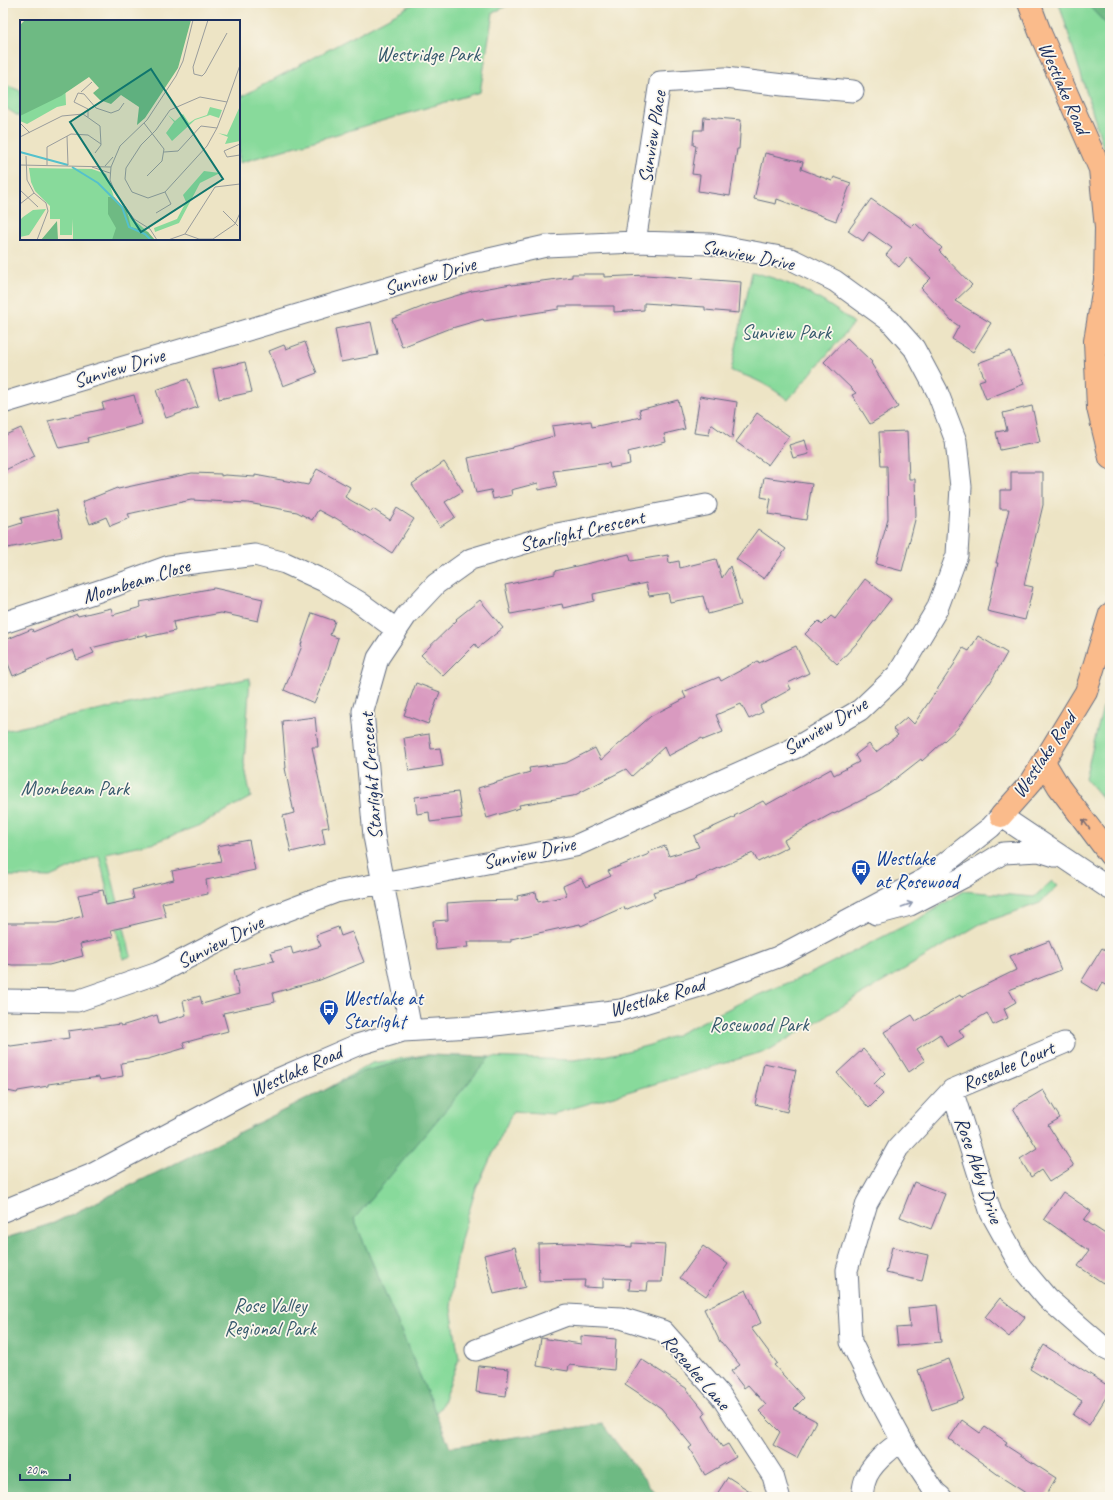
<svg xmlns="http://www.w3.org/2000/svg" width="1113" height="1500" font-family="Caveat,sans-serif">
  <rect width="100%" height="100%" fill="#fbf7ec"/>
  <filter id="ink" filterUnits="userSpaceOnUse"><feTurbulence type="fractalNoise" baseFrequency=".025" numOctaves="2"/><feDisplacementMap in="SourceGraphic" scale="8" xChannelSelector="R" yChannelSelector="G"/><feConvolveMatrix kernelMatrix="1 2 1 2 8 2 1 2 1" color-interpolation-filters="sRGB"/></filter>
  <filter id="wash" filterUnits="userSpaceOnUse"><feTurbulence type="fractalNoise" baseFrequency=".012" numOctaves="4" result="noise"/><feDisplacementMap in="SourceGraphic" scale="16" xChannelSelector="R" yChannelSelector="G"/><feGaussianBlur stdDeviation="0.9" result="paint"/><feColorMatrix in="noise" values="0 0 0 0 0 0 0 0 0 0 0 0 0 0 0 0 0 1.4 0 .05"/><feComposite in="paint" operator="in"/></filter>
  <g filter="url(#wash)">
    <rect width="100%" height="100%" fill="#ede4c5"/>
    <!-- green -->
    <path fill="#88da9b" stroke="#52847c" d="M 415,3 L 512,3 L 493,13 L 480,92 L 239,163 L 239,98 Z
      M 1059,3 L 1110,3 L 1110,169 Z
      M 3,84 L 21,91 L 21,118 L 3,106 Z
      M 752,272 C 792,282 822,298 854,323 L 788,400 C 770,386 753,377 731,371 Z
      M 250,678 L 244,763 L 251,797 L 200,825 L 155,842 L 106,853 L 131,956 L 123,959 L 99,855 L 50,877 L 3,876 L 3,731 Z
      M 1110,679 L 1110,808 L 1085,778 Z
      M 1052,881 L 1058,886 L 1040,903 L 980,924 L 769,1050 L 553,1114 L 513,1111 L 475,1191 L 461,1239 L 454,1277 L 451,1308 L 459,1359 L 441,1407 L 404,1448 L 3,1497 L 3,1239 L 54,1223 L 320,1093 L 372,1063 L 425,1055 L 573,1060 L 603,1056 L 627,1051 L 650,1045 L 676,1035 L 746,1000 L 805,976 L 926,915 L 963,891 L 1034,897 Z"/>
    <!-- forest -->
    <path fill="#6eba83" stroke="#447470" d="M 1086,3 L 1110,3 L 1110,28 Z
      M 425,1055 L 490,1057 L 354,1219 L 450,1447 L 602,1424 L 658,1497 L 3,1497 L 3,1239 L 54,1223 L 362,1072 Z"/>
    <g id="blocks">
      <!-- building -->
      <path fill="#d99ac0" d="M 704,117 L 741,120 L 739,149 L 737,149 L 730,196 L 698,191 L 700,175 L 692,174 L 696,146 L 693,145 L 694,130 L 703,130 Z
        M 765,153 L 803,162 L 801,169 L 832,181 L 834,177 L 851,183 L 836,221 L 777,199 L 776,204 L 754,199 Z
        M 871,199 L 911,227 L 915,223 L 942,248 L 939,251 L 972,285 L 955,301 L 991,323 L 973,352 L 952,339 L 959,326 L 953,322 L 921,288 L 931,278 L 908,257 L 899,267 L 886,255 L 892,248 L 869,232 L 863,241 L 848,231 Z
        M 572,274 L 604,274 L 604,277 L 646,275 L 741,282 L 739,313 L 705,310 L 705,307 L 644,303 L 644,310 L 614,312 L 614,306 L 559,306 L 559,309 L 484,321 L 483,319 L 445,330 L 402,347 L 392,319 L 432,303 L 472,291 L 511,284 L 512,285 L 572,277 Z
        M 371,322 L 378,355 L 341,362 L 335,329 Z
        M 847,338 L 872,362 L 871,363 L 898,407 L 870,424 L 852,395 L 856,393 L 824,362 Z
        M 305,342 L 317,373 L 283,386 L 269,351 L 284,345 L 286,349 Z
        M 1010,351 L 1024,384 L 986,399 L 979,381 L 985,379 L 978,363 Z
        M 245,362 L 252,392 L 219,399 L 213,369 Z
        M 188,379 L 198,407 L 166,418 L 156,390 Z
        M 134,395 L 142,424 L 87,438 L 88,442 L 59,448 L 48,421 L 104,409 L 102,403 Z
        M 700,396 L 737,402 L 732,439 L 711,424 L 709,435 L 694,433 Z
        M 678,400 L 685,429 L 664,434 L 666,442 L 628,452 L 630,464 L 610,468 L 609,463 L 553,471 L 557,486 L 539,490 L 538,483 L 511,490 L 512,495 L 493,499 L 491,490 L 476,493 L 468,458 L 513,448 L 513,447 L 554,436 L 552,426 L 591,421 L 592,427 L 641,417 L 639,410 Z
        M 1032,406 L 1040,442 L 1000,450 L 996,432 L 1007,430 L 1003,413 Z
        M 757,413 L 789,436 L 768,465 L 736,442 Z
        M 21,428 L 35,456 L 3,471 L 3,436 Z
        M 907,431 L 909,479 L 915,479 L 916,516 L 902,571 L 876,564 L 888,519 L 887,466 L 881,466 L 879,432 Z
        M 805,440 L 809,454 L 793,458 L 789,445 Z
        M 444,462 L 463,491 L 445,502 L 455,517 L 440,527 L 412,484 Z
        M 317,469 L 350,487 L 345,497 L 371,512 L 373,509 L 390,520 L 397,508 L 414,519 L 392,553 L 334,517 L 333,518 L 318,510 L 312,520 L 297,512 L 248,503 L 191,500 L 128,514 L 130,518 L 110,526 L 106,517 L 90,524 L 82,502 L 117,488 L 118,489 L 192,473 L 221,474 L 221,476 L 225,475 L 255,477 L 255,475 L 308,485 Z
        M 1011,472 L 1043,472 L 1043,505 L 1024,585 L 1033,587 L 1025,620 L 987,611 L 998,563 L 996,563 L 1009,509 L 1000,509 L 1000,490 L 1011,490 Z
        M 764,477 L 812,484 L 806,520 L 768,514 L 771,499 L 761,497 Z
        M 57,510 L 62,537 L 3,549 L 3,529 L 22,523 L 21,518 Z
        M 758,529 L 786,549 L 764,579 L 736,559 Z
        M 629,554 L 631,561 L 668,555 L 669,563 L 679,561 L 680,568 L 716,559 L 722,578 L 730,566 L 741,605 L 708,614 L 703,596 L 670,602 L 668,593 L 649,596 L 646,583 L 593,594 L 594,601 L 563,608 L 562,604 L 511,614 L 505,585 L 555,574 L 555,571 Z
        M 865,579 L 891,599 L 859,641 L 837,664 L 805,634 L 818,621 L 822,625 L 831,616 L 835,619 Z
        M 214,588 L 263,599 L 258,621 L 221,613 L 173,622 L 175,631 L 147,637 L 147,634 L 91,648 L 94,653 L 77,660 L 73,650 L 13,676 L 3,651 L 3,641 L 32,629 L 33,632 L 77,614 L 78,616 L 111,608 L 113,615 L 141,607 L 140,602 Z
        M 480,600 L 503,628 L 478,648 L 475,644 L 443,676 L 421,655 L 457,620 L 456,619 Z
        M 312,613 L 335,621 L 330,635 L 338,638 L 325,678 L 314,703 L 284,690 L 302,646 L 301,645 Z
        M 978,636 L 1007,653 L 990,683 L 989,683 L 957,729 L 922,761 L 921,759 L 880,791 L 834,814 L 833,813 L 784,840 L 788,847 L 758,862 L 753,853 L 696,878 L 697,879 L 653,892 L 655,897 L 625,910 L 624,907 L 581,926 L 580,924 L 511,939 L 511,942 L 467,942 L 468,947 L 436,950 L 433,921 L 448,920 L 447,903 L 475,901 L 518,900 L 517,896 L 536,892 L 538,902 L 567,896 L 563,886 L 581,878 L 586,887 L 611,876 L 608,871 L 649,854 L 648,852 L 665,846 L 669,856 L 699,847 L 694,836 L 735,817 L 734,816 L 763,801 L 766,805 L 831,769 L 834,775 L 859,762 L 855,755 L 869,744 L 876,752 L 898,735 L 893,729 L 907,717 L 914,724 L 955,663 L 954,663 L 963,648 L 969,651 Z
        M 796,646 L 809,673 L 788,683 L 791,689 L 760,706 L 763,712 L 749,719 L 741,704 L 716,715 L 723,732 L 703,740 L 702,738 L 668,756 L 664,747 L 632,776 L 626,769 L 573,796 L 519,805 L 520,808 L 487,818 L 478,788 L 530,772 L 529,768 L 566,763 L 595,748 L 601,760 L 651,716 L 686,698 L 683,692 L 719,677 L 721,681 L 758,661 L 759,663 Z
        M 416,683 L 440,692 L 428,724 L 404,715 Z
        M 315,717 L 318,747 L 312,747 L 329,827 L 322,828 L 325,844 L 291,852 L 283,816 L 294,813 L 285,768 L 286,768 L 282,721 Z
        M 429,734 L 431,749 L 440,748 L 443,766 L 409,771 L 404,738 Z
        M 458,792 L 462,818 L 430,822 L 429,812 L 417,814 L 415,797 Z
        M 249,840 L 255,870 L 206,880 L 208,894 L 162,903 L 166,917 L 111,930 L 113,937 L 80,944 L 83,956 L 49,965 L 12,965 L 3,963 L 3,923 L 57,923 L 83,916 L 78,895 L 103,890 L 106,905 L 134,899 L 132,890 L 174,880 L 172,871 L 221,861 L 217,846 Z
        M 338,927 L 341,936 L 352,932 L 364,962 L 320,980 L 273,993 L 275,1002 L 223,1013 L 228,1031 L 183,1043 L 185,1048 L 148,1059 L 121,1063 L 123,1076 L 100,1080 L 99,1077 L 48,1084 L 48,1086 L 18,1091 L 17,1093 L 3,1090 L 3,1044 L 11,1046 L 69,1038 L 68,1031 L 120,1024 L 121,1026 L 157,1015 L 159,1023 L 186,1015 L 183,1001 L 200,996 L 202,1004 L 239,994 L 234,970 L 274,961 L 271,952 L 291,947 L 293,954 L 321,946 L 316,935 Z
        M 1049,941 L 1061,970 L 1009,990 L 1016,1002 L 1004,1009 L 1008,1018 L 993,1025 L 987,1013 L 959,1030 L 964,1037 L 947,1047 L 940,1034 L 917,1049 L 925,1061 L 909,1072 L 884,1032 L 912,1015 L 916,1021 L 960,995 L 961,997 L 1016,970 L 1010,956 Z
        M 1102,948 L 1110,953 L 1110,988 L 1102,983 L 1097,992 L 1081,982 Z
        M 863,1049 L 885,1073 L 874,1084 L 883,1094 L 869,1108 L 837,1073 Z
        M 764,1063 L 796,1070 L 787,1112 L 755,1104 Z
        M 1043,1090 L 1060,1118 L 1048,1125 L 1074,1166 L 1049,1182 L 1041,1170 L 1031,1177 L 1020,1159 L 1037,1148 L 1013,1108 Z
        M 914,1182 L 945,1194 L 931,1229 L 900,1217 Z
        M 1063,1192 L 1091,1211 L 1084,1220 L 1110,1237 L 1110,1272 L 1103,1283 L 1078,1266 L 1089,1251 L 1044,1219 Z
        M 571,1243 L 632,1247 L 632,1243 L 665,1245 L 662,1282 L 648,1282 L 647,1291 L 629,1290 L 630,1279 L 603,1278 L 603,1288 L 584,1287 L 585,1280 L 539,1281 L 538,1244 Z
        M 703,1246 L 728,1264 L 706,1296 L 680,1278 Z
        M 515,1247 L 525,1287 L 494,1294 L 484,1255 Z
        M 892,1247 L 928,1255 L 922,1281 L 886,1273 Z
        M 746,1290 L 761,1323 L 751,1328 L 777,1363 L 774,1365 L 804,1398 L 793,1409 L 816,1421 L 797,1458 L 773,1445 L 780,1432 L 759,1411 L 766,1405 L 748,1385 L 744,1388 L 731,1371 L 740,1365 L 721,1342 L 720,1342 L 704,1309 Z
        M 1000,1298 L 1025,1317 L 1009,1337 L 985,1317 Z
        M 937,1305 L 941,1342 L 898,1346 L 896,1328 L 910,1327 L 908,1308 Z
        M 581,1336 L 616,1339 L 614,1370 L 569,1365 L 568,1371 L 537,1366 L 541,1338 L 581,1344 Z
        M 1044,1345 L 1110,1387 L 1110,1391 L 1089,1425 L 1073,1415 L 1082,1401 L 1030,1369 Z
        M 641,1359 L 686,1388 L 706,1413 L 703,1416 L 722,1447 L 728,1444 L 736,1457 L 705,1475 L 689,1448 L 692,1446 L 661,1408 L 625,1384 Z
        M 949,1359 L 964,1399 L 932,1410 L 918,1370 Z
        M 479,1366 L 509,1369 L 506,1396 L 476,1392 Z
        M 962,1420 L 980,1433 L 985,1427 L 1007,1442 L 1005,1445 L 1056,1478 L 1045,1497 L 1032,1497 L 1004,1479 L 949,1439 Z
        M 728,1477 L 759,1497 L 715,1497 Z"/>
    </g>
  </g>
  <g filter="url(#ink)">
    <use href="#blocks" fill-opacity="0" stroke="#646e82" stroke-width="1"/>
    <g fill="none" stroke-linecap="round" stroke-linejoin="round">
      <!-- minor casing -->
      <g stroke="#646e82" stroke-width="23">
        <path id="minor" d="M 635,242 L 660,82 L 725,78 L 783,85 L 853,91
          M 3,403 L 472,263 L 546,246 L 635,242 L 710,244 L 791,259 L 835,281 L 890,321 L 914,348 L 937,391 L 956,441 L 961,487 L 957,555 L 937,609 L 898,674 L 860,710 L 797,747 L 575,846 L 336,892 L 259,921 L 158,973 L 77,1001 L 3,1000
          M 3,623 L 117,585 L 169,566 L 255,555 L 285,563 L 324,581 L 359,602 L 397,630
          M 876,914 L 910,905 L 964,877 L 1003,853 L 1039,851 L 1055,856
          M 411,1030 L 374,836 L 363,711 L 378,658 L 406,616 L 436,584 L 471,559 L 552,535 L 706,505
          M 952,1090 L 991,1213 L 1021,1267 L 1047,1298 L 1102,1346 L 1110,1350
          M 3,1211 L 91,1175 L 248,1092 L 357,1045 L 403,1031 L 488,1026 L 621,1010 L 703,985 L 778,957 L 925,879 L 991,827 L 1001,816 L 1110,889
          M 476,1350 L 567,1315 L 621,1318 L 663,1331 L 721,1396 L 773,1476 L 779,1497
          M 862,1497 C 863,1492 863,1486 865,1481 C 869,1466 889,1449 902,1441
          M 941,1497 L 935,1492 L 907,1450 L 876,1393 L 851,1342 L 847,1270 L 867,1203 L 898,1148 L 952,1090 L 1064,1043"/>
      </g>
      <!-- major casing -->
      <g stroke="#646e82" stroke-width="24">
        <path id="major" d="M 1029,3 L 1041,35 L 1100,169 L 1106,228 L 1105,280 L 1095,341 L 1098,408 L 1110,458
          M 1044,762 L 1059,787 L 1110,855
          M 1001,816 L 1032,781 L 1086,692 L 1110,614"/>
      </g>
      <!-- minor -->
      <use href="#minor" stroke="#fff" stroke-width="21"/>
      <!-- major -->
      <use href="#major" stroke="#fabb8b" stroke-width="22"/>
    </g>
    <!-- one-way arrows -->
    <defs><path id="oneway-shaft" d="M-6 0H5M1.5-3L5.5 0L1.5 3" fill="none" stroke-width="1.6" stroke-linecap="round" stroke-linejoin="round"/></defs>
    <use stroke="#7f6e72" href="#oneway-shaft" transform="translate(1086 824) rotate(-126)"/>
    <use stroke="#8d97ae" href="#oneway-shaft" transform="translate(907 905) rotate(-19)"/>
  </g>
  <!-- icons -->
  <defs>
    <g id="bus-pin" transform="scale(1)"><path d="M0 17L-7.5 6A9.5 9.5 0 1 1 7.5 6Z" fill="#1a4fb4" stroke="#fbf7ec"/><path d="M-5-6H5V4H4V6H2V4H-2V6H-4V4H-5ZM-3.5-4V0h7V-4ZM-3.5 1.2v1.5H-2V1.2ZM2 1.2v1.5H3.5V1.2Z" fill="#fff"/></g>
  </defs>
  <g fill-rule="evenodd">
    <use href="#bus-pin" x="861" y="869"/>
    <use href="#bus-pin" x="329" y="1009"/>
  </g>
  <g text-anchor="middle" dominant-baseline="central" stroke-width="3.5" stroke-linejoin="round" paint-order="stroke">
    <!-- park labels -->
    <g font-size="20" fill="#365a6d" stroke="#fbf7ec">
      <text x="428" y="54">Westridge Park</text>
      <text x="786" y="332">Sunview Park</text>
      <text x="75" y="788">Moonbeam Park</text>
      <text x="759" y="1024">Rosewood Park</text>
      <text x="270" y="1305">Rose Valley<tspan x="270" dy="23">Regional Park</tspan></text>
    </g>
    <!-- street labels -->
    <g font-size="20" fill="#1b2f5e" stroke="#fbf7ec">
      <text transform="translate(1064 88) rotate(66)">Westlake Road</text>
      <text transform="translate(652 137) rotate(-81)">Sunview Place</text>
      <text transform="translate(748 255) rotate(11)">Sunview Drive</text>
      <text transform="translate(430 276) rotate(-16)">Sunview Drive</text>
      <text transform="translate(119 368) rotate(-17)">Sunview Drive</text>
      <text transform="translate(582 531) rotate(-13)">Starlight Crescent</text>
      <text transform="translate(136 581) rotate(-17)">Moonbeam Close</text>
      <text transform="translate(825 726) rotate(-31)">Sunview Drive</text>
      <text transform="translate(1044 755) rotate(-56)">Westlake Road</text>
      <text transform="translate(371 776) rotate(-94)">Starlight Crescent</text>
      <text transform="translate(529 853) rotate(-12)">Sunview Drive</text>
      <text transform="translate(220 942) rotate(-27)">Sunview Drive</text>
      <text transform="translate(657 997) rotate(-16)">Westlake Road</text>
      <text transform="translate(1008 1066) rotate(-23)">Rosealee Court</text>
      <text transform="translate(296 1071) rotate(-24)">Westlake Road</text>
      <text transform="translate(979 1170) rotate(71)">Rose Abby Drive</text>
      <text transform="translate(696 1372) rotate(49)">Rosealee Lane</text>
    </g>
    <!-- transit labels -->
    <g font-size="20" fill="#164399" stroke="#fbf7ec" text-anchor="start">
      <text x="875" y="858">Westlake<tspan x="875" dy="23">at Rosewood</tspan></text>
      <text x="343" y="998">Westlake at<tspan x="343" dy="23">Starlight</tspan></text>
    </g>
  </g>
  <!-- overview -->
  <g transform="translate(20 20)">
    <rect width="220" height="220" fill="#ede4c5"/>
    <path d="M 0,61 L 45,61 L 46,85 L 37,87 L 7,104 L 0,101 ZM 220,86 L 220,121 L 205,124 L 208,117 L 198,113 L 207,115 ZM 190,87 L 202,90 L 199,98 L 190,95 L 175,100 L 152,121 L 146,113 L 154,102 L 148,95 L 155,101 L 163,94 L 169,103 L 175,99 L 187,95 ZM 9,148 L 72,149 L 86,154 L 94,177 L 108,195 L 128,212 L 132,220 L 53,220 L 53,199 L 52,215 L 40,215 L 40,199 L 30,199 L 30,186 L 15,171 L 11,162 ZM 184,151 L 200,153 L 180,163 L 159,203 L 135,212 L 134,208 L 157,199 L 166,182 L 163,175 ZM 26,189 L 9,215 L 0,217 L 0,200 L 3,197 L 13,190 Z" fill="#88da9b"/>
    <path d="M 5,0 L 171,0 L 158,48 L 125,98 L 117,105 L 119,87 L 101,75 L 91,84 L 80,80 L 73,73 L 79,68 L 69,57 L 41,76 L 0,96 L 0,5 ZM 88,177 L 94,177 L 107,191 L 111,207 L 128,212 L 135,220 L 92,220 L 96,208 L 88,194 ZM 37,201 L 38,220 L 21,220 Z" fill="#6eba83"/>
    <path fill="none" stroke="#54c1cc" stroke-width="2" d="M 0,132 L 48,145M 52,147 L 78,163 L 102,187 L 109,207 L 125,214 L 131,220"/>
    <path fill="none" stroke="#999c9c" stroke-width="1" d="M 188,0 L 173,47 L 174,54 L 182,56 L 185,53 L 207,13M 61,72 L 72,62M 207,82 L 180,77 L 150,90 L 136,110 L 121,125 L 106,148 L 105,159 L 112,172 L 128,178 L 145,172 L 187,126 L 197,108 L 207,82 L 220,45M 68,97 L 68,89 L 54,82 L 58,73 L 64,74 L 76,88 L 91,93 L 99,90 L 104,83M 0,103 L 10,113M 124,103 L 144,129 L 142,141 L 127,156M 47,116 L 48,145M 0,117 L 42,96 L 63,94 L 80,106 L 81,125 L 75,133M 220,124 L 204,131 L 207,137 L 220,135M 144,132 L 158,131 L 181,106 L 197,108M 6,136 L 7,160 L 14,173 L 26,183 L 28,191 L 17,220M 0,145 L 91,147 L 100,126 L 127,100 L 156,56 L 163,41 L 173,0M 27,145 L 27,127 L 51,114 L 68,115 L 81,124M 85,146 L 93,137M 72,147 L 90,153M 91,147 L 90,160 L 95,172 L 114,199 L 130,209 L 137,220M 0,170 L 18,187M 0,184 L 14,173M 203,191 L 218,206M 136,193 L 151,184 L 145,172M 165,214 L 179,219 L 193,219 L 215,204 L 220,193M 148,220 L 165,214 L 195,167 L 220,164"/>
    <path fill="#0f766e" fill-opacity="0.15" stroke="#0f766e" stroke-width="2" d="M 131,49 L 203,159 L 121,212 L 50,102 Z"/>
    <rect width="220" height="220" fill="none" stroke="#1b2f5e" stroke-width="2"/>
  </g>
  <!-- margin -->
  <rect width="1113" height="1500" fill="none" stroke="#fbf7ec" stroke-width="16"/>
  <!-- scale -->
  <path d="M20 1474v6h50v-6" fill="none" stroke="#1b2f5e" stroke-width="2"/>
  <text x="26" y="1474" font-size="12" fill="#1b2f5e" stroke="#fbf7ec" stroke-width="3" paint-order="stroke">20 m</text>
</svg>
